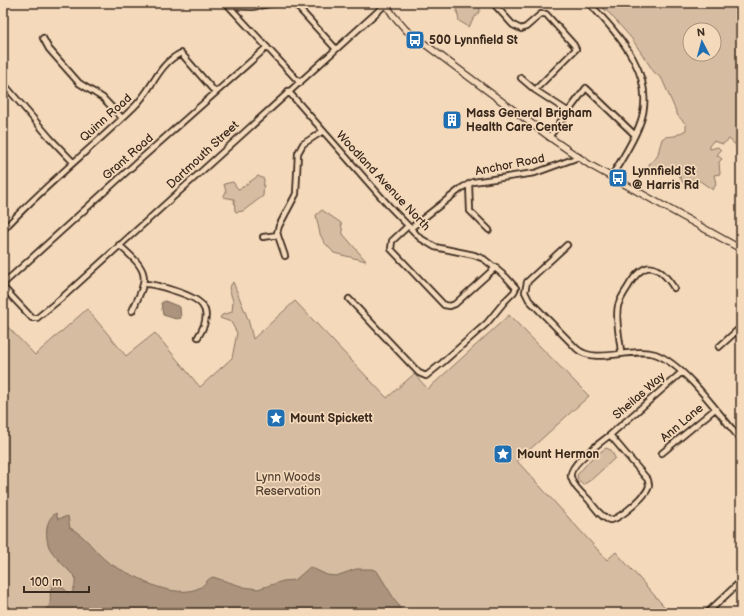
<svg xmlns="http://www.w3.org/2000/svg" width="744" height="616" font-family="'Balsamiq Sans',sans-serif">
  <rect width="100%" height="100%" fill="#f4d9bb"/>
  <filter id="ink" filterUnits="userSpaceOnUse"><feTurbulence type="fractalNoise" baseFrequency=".025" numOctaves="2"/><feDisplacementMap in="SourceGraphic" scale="8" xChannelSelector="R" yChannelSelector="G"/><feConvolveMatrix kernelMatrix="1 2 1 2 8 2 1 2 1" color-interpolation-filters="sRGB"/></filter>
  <g filter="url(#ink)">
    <!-- green -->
    <path fill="#d6bda2" stroke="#887460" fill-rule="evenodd" d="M 462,3 L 479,3 L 480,11 L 474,18 L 469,27 L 459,21 L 456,6 Z
      M 597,3 L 741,3 L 741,79 L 736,90 L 741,105 L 741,150 L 729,139 L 723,144 L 713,141 L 709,146 L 710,149 L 718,147 L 721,150 L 717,155 L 722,159 L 719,162 L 720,174 L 714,175 L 716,184 L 713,190 L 697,179 L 683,183 L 677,171 C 667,173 663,166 651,168 L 649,167 L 649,164 L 657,157 L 662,139 L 665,137 L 675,136 L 686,130 L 686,124 L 678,116 L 662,79 L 654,72 L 632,39 L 610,14 ZM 690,30 L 714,30 L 714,54 L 690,54 Z
      M 258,176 L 264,179 L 263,196 L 243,211 L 237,212 L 235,211 L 234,199 L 223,197 L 226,192 L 224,184 L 233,182 L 238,189 L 241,188 Z
      M 322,210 L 341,223 L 343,234 L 366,261 L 334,253 L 324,242 L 320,234 L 316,215 Z
      M 233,282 L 248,319 L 253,339 L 295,301 L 387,398 L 414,374 L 428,389 L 509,315 L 589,396 L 517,461 L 607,560 L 616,552 L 670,613 L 3,613 L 3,322 L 35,355 L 87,309 L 126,356 L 155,333 L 200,387 L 232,358 L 237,333 L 231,322 L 220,318 L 222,315 L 232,312 L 233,301 L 229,288 Z
      M 606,448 L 611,450 L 615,458 L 592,479 L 583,485 L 578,480 L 577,475 L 592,458 Z"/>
    <!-- water -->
    <path fill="#ab937d" stroke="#7e6957" d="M 165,301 L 180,307 L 181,318 L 176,319 L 163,315 L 161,303 Z
      M 56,513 L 58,519 L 68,516 L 70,528 C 87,536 94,552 109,563 C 120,570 133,575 145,581 L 146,583 C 150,583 154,586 158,587 C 170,591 187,594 199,588 C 206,585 206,579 213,577 L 244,587 L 258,589 L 283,581 L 295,580 L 310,567 L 327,575 L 336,576 L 356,569 L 372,569 L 377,571 L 403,613 L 33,613 C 60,608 45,599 53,584 L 60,585 L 71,595 L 75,585 L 75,577 C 70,572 51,553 49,547 C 45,537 45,519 56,513 Z"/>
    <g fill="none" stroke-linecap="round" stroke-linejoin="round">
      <!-- minor casing -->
      <g stroke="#3b2a1e" stroke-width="8">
        <path id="minor" d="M 226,3 L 300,83
          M 294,3 L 336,49
          M 493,3 L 513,25 L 521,29 L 526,27 L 541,14 L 546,14 L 574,45 L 576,49 L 535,90
          M 589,3 C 620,36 659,78 639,126 C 632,144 621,161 611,177
          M 229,6 L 252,7 L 275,3
          M 43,38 L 49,49 L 79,83 L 103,98 L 122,118
          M 521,78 L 535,90 L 569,112
          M 3,83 L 50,138 L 73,162
          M 288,91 L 389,206 L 420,238 L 435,247 L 474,255 L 484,259 L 506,277 L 516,288 L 514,292 L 505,301 L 487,323 L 442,363 L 426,376 L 419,373 L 349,299
          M 549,137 L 586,88 L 635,135
          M 469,184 L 470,211 L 489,230
          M 408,226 L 392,241 L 391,249 L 444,305 L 450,306 L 455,304 L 496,267
          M 411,228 L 463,187 L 473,182 L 535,173 L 579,157
          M 3,230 C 44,186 91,149 134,107 C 153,89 157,65 181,53 L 215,92
          M 263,237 L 278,235
          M 119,245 C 150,272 149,276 132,311
          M 567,245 L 527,282 L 525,292 L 529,300 L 577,349 C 595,365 631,347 655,354 C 684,364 720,415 741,440
          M 285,256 L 277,233 L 279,226 L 296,194 L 298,153 L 303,144 L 323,131
          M 3,284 L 134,165 L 267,47
          M 145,284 C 154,284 163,287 172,290 C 199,298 217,307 198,337
          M 3,287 L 32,318 L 37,318 L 64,296 L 386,4
          M 719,347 L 741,327
          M 621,353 C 620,338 615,320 618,306 C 620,299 624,293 628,287 C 644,259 658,263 674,288
          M 610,435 C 600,443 568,465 571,477 C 573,485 582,494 588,499 C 594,506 601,518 610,520 C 620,519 649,494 649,485 L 648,480 L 610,435 L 682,372
          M 662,453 L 715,409
          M 707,613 L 741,581"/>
      </g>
      <!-- major casing -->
      <g stroke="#3b2a1e" stroke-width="8">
        <path id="major" d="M 385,3 L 393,15 L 406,30 L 555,141 L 590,165 L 741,249"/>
      </g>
      <!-- minor -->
      <use href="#minor" stroke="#f4d9bb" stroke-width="4.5"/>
      <!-- major -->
      <use href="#major" stroke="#f4d9bb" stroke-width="5.5"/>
    </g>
  </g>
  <!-- icons -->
  <defs>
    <g id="bus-square" transform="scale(1)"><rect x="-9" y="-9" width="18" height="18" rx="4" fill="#1f6fb2" stroke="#f4d9bb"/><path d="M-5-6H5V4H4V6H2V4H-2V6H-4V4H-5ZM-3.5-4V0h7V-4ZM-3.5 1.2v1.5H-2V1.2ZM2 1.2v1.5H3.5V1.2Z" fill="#fff"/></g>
    <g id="building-square" transform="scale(1)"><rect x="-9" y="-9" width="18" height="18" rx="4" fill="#1f6fb2" stroke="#f4d9bb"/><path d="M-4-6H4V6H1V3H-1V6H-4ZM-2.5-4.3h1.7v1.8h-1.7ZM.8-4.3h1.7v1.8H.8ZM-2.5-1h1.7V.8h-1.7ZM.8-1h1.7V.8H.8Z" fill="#fff"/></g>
    <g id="sight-square" transform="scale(1)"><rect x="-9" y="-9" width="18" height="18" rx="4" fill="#1f6fb2" stroke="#f4d9bb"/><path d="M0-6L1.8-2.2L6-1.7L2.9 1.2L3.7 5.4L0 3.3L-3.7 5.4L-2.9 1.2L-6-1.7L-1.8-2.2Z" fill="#fff"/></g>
  </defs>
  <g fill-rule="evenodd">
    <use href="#bus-square" x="415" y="40"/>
    <use href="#building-square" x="452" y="120"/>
    <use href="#bus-square" x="618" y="178"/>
    <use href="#sight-square" x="276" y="418"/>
    <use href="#sight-square" x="503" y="454"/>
  </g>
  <g text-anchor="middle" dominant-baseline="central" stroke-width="3.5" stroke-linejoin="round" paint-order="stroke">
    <!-- poi labels -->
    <g font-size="12" font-weight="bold" fill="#3b2a1e" stroke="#f4d9bb" text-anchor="start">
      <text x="429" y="40">500 Lynnfield St</text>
      <text x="466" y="113">Mass General Brigham<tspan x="466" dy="14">Health Care Center</tspan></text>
      <text x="632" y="171">Lynnfield St<tspan x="632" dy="14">@ Harris Rd</tspan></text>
      <text x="290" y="418">Mount Spickett</text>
      <text x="517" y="454">Mount Hermon</text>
    </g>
    <!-- street labels -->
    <g font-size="12" fill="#3b2a1e" stroke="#f4d9bb">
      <text transform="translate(106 118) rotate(-42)">Quinn Road</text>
      <text transform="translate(203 155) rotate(-43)">Dartmouth Street</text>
      <text transform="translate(128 157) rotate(-41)">Grant Road</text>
      <text transform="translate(510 165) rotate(-11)">Anchor Road</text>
      <text transform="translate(383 181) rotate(47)">Woodland Avenue North</text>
      <text transform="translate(639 396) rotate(-41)">Sheilas Way</text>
      <text transform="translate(682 423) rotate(-40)">Ann Lane</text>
    </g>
    <!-- park labels -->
    <g font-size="12" fill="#524032" stroke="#f4d9bb">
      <text x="288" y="477">Lynn Woods<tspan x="288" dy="14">Reservation</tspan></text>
    </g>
  </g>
  <!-- margin -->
  <rect width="744" height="616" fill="none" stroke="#f4d9bb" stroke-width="16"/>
  <rect x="8" y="8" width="728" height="600" fill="none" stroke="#3b2a1e" stroke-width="1.5" filter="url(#ink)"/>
  <!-- north arrow -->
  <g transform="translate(702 42) rotate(354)"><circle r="19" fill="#f4d9bb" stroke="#aa937c"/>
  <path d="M0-3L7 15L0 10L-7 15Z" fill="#1f6fb2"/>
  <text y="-6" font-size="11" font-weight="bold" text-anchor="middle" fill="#3b2a1e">N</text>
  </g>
  <!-- scale -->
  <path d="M24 586v6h65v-6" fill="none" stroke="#3b2a1e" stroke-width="2"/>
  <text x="30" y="586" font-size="12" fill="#3b2a1e" stroke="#f4d9bb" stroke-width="3" paint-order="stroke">100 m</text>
</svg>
